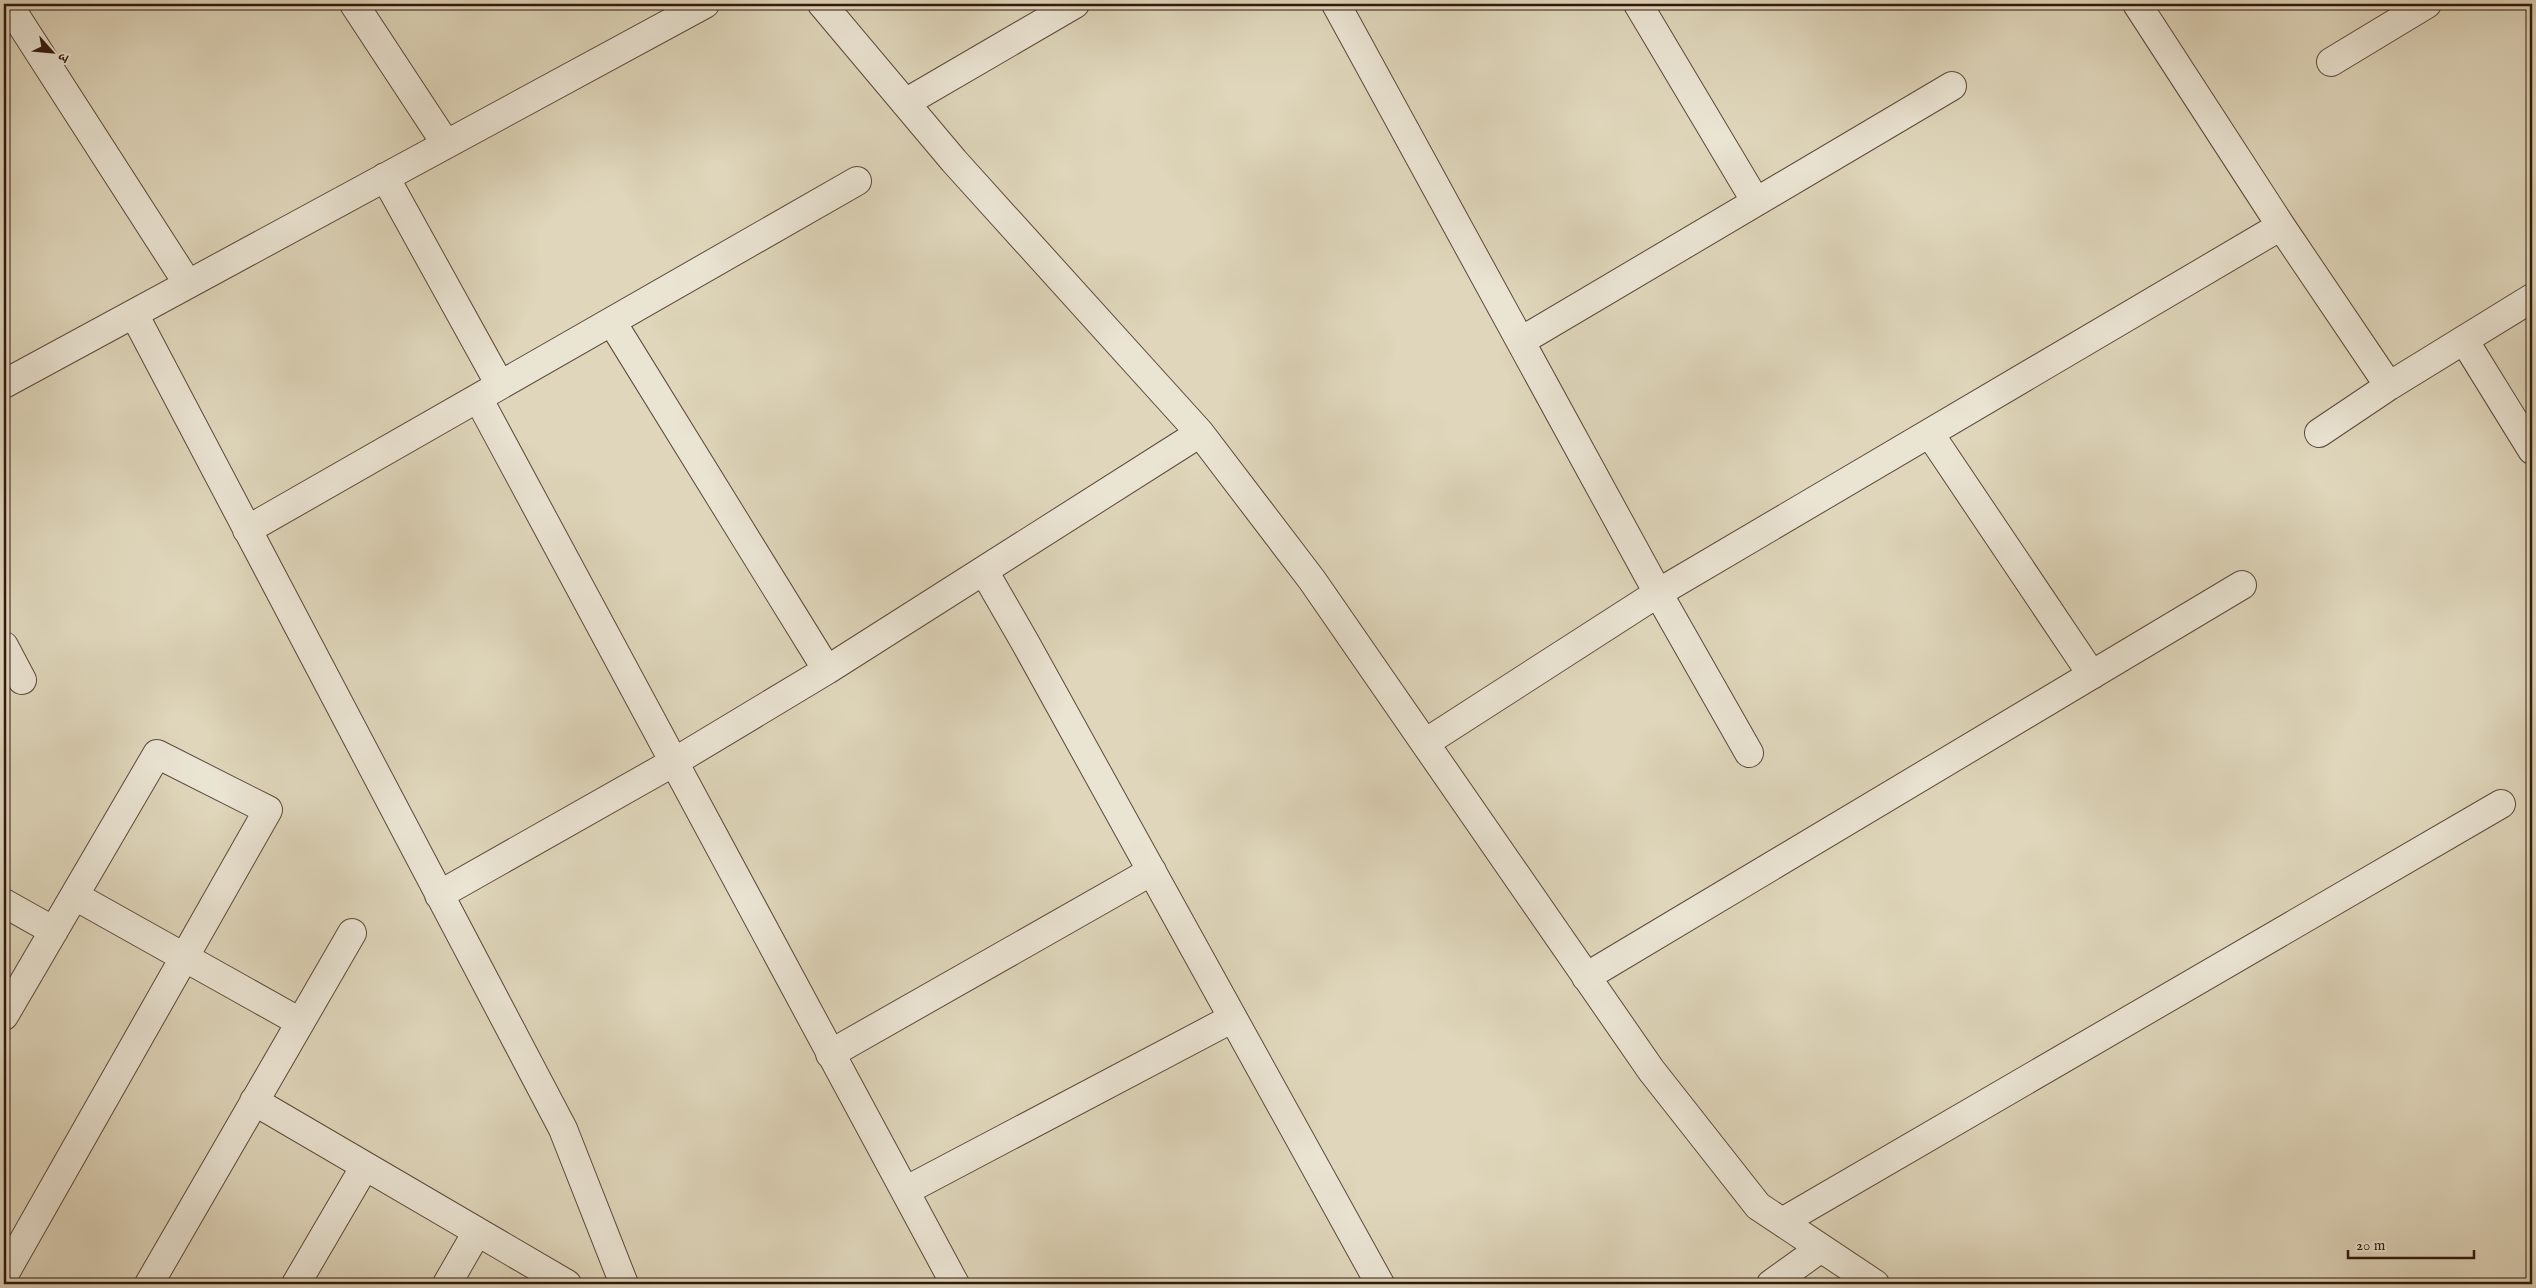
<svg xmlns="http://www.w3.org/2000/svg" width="2536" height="1288" font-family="'IM FELL English','Noto Serif Devanagari',serif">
  <rect width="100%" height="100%" fill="#dfd6bb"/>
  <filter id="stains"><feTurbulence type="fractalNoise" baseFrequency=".004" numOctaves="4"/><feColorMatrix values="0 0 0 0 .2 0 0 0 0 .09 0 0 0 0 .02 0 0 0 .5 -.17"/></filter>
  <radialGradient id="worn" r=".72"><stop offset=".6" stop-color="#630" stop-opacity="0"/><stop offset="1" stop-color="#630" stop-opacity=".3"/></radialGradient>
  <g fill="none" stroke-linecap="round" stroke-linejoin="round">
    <!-- minor casing -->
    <g stroke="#5d483a" stroke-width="30">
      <path id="minor" d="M 8,4 L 188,284
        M 354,4 L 446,144
        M 822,4 L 954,161 L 1200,433 L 1312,580 L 1651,1070 L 1758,1206 L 1875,1284
        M 1336,4 L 1658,593 L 1749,753
        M 1638,4 L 1756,202
        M 2137,4 L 2281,226 L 2389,386
        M 2331,62 L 2427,4
        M 905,103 L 1075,4
        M 385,177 L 500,385
        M 134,314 L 563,1129 L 624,1284
        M 612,322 L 827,670
        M 2464,340 L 2532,450
        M 1521,341 L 1952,86
        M 4,384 L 705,4
        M 478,398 L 955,1284
        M 2319,433 L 2389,386 L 2532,298
        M 1930,434 L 2092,675
        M 247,530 L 857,181
        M 984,571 L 1026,644 L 1380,1284
        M 4,646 L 22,680
        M 1425,743 L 1658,593 L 2281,226
        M 439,895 L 674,762 L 827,670 L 1200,433
        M 75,896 L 300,1022
        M 4,903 L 54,931
        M 1586,977 L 2242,585
        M 4,1016 L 157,754 L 268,810 L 4,1275
        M 830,1054 L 1152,871
        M 254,1101 L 567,1284
        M 905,1191 L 1233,1018
        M 1782,1222 L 2501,804
        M 149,1284 L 352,933
        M 296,1284 L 365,1166
        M 447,1284 L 477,1232
        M 1771,1284 L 1821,1248"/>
    </g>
    <!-- minor -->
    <use href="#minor" stroke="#eae4d3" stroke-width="28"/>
  </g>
  <!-- margin -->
  <rect width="2536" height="1288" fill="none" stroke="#dfd6bb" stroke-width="20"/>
  <rect x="5" y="5" width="2526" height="1278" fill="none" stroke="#32190f" stroke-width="2.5"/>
  <rect x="10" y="10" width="2516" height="1268" fill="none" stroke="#32190f"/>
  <!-- north arrow -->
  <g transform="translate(52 52) rotate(117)" stroke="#eae4d3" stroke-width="4" paint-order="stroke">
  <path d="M0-4L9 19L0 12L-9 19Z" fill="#32190f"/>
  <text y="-8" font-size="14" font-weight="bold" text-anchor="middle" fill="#32190f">उ</text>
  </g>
  <!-- scale -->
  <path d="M2348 1250v8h126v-8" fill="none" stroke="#32190f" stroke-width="2.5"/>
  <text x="2356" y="1250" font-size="15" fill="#32190f" stroke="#eae4d3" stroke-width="4" paint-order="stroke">20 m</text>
  <rect width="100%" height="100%" filter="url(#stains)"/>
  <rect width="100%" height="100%" fill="url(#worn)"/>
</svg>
